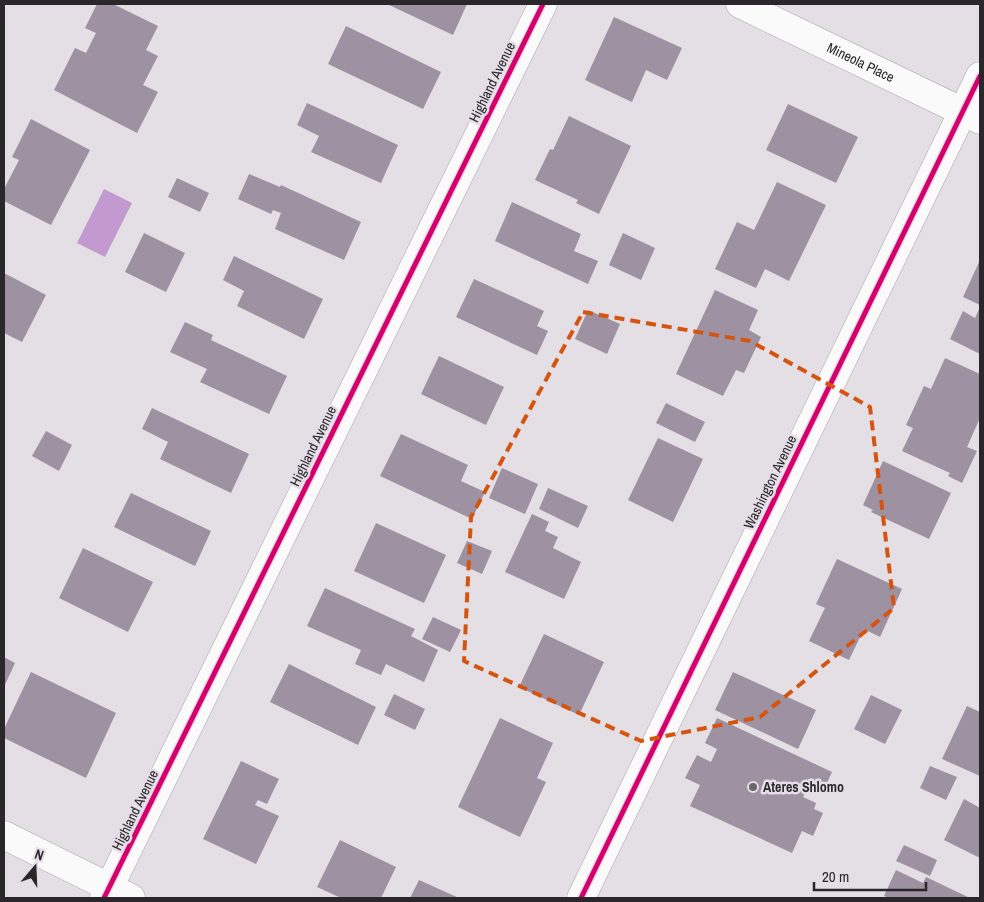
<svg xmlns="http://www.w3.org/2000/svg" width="984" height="902" font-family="'Archivo Narrow',sans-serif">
  <rect width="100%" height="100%" fill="#e4dfe5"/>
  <!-- water -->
  <path fill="#c39acf" d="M 104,189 L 132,203 L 105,257 L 77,243 Z"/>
  <!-- building -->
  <path fill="#9e91a1" d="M 97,4 L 113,4 L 158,26 L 146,50 L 158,56 L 143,85 L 158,92 L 137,133 L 54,90 L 75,48 L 86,53 L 96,33 L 85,28 Z
    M 387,4 L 467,4 L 453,35 Z
    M 614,17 L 682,48 L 667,80 L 646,70 L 632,102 L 585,80 Z
    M 346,26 L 441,72 L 423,109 L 328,64 Z
    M 307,103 L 398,145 L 381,183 L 311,152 L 319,136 L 297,125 Z
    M 788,104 L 858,137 L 836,183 L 766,150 Z
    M 569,116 L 631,146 L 599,214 L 576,203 L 578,200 L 535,180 L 550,149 L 553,150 Z
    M 31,119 L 90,150 L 51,225 L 4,201 L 4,189 L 19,160 L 12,157 Z
    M 249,174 L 280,187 L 281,185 L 361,222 L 344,260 L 275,229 L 281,213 L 273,210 L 271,214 L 238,199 Z
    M 177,178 L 209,193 L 200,212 L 168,197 Z
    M 777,182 L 826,205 L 789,281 L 765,269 L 756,288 L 715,269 L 737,222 L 754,230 Z
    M 512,202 L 581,234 L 574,251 L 598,261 L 588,284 L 495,241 Z
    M 144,233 L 185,253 L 166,292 L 125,272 Z
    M 623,233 L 655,248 L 641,280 L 609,265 Z
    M 234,256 L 323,299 L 304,339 L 237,306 L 244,291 L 223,280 Z
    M 980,260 L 980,305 L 963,297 Z
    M 4,273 L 46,295 L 22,342 L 4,333 Z
    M 474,279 L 544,311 L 537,326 L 548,331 L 537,355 L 456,317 Z
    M 715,290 L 758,310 L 749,330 L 761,337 L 744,373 L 736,370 L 723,396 L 676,374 Z
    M 980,307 L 980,354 L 950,339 L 963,311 L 975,318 Z
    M 588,310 L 620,324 L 607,354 L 575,339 Z
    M 185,322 L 213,335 L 211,340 L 287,376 L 269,414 L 200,382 L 207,369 L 170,352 Z
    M 439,356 L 504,387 L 486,425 L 421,394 Z
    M 945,358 L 980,374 L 980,418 L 967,447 L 977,451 L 962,483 L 948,476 L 950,473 L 902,451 L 913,428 L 906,425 L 924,386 L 931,389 Z
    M 666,403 L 705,422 L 695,442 L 656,423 Z
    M 152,408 L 249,454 L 231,493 L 160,459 L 168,442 L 142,429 Z
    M 46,431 L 72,445 L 59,471 L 32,456 Z
    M 401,434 L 468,465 L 461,481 L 485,492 L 472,519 L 380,476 Z
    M 658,438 L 703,459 L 673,522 L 628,500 Z
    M 883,461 L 951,493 L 929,539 L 871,512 L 873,510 L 863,505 Z
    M 502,468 L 538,484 L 525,514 L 489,498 Z
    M 548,488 L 588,506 L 578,528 L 539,509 Z
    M 131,493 L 211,531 L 195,566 L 114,527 Z
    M 532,514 L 549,522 L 545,531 L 558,537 L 553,548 L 581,562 L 564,599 L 505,572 Z
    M 376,523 L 446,555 L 424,603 L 354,571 Z
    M 467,541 L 492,551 L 482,574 L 457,563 Z
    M 83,548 L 153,582 L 128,632 L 59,598 Z
    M 837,559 L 902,589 L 880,637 L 864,629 L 849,660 L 809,641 L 825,608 L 816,604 Z
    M 325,588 L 415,629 L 411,636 L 438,650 L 424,682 L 386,664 L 381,675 L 355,664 L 361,650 L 307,626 Z
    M 433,617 L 461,630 L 450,652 L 422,639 Z
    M 544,634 L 604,662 L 579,715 L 519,687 Z
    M 4,657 L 15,663 L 4,687 Z
    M 289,664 L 376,707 L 358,745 L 270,702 Z
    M 31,672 L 116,713 L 86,778 L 4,738 L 4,729 Z
    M 733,672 L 816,710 L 798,749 L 715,710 Z
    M 394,694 L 425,709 L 415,730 L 384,715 Z
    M 871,695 L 902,710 L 885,744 L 854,729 Z
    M 967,706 L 980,712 L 980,776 L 942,759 Z
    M 500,718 L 553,743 L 537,778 L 546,782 L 520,837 L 458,807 Z
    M 717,718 L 832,772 L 824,790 L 810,783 L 803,797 L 816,803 L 814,809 L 823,813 L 813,836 L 802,831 L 792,853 L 690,806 L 700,785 L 685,778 L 697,755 L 711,762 L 717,749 L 705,743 Z
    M 241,761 L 279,779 L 267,804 L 258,800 L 255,805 L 279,816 L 256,864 L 203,839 Z
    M 930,766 L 957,777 L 946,800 L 920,788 Z
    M 964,799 L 980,808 L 980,858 L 944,840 Z
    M 340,840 L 396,867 L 381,898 L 341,898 L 317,887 Z
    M 904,845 L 937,860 L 930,876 L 896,861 Z
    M 896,870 L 923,883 L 926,877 L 970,898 L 889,898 L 884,896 Z
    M 419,880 L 459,898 L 410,898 Z"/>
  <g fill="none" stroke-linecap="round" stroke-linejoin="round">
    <!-- minor casing -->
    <g stroke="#a7a4a8" stroke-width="29">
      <g id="minor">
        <path id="s1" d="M 740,4 L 980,120"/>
        <path d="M 4,835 L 131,898"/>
        <path d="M 104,898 L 543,4"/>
        <path d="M 581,898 L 980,76"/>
      </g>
    </g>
    <!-- minor -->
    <use href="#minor" stroke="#fbfafb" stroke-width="28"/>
    <!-- cycleway casing -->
    <g stroke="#e5dde7" stroke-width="8">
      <path id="cycleway" d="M 104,898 L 543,4
        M 581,898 L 980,76"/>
    </g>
    <!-- cycleway -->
    <use href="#cycleway" stroke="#d6006c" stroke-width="5"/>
  </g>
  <!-- marked area -->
  <path fill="none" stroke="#d5540f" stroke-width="4" stroke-dasharray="10 6" stroke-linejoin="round" d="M 583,312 L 750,341 L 870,407 L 894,608 L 760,717 L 641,741 L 464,661 L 471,517 Z"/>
  <!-- markers -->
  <circle fill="#6a676b" stroke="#e5dde7" stroke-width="2" cx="753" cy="787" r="5"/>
  <g text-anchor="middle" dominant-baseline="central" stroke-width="5" stroke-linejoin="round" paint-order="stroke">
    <!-- street labels -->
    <g font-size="14" fill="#29272a" stroke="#e5dde7">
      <text stroke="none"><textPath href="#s1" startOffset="134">Mineola Place</textPath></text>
      <text transform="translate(492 82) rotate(-64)">Highland Avenue</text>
      <text transform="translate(313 446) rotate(-64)">Highland Avenue</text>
      <text transform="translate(770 482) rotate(-64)">Washington Avenue</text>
      <text transform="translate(135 810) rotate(-64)">Highland Avenue</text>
    </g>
    <!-- poi labels -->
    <g font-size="14" font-weight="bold" fill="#29272a" stroke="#e5dde7" text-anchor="start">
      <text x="763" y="787">Ateres Shlomo</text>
    </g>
  </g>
  <!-- border -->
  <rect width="984" height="902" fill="none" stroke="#29272a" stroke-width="10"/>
  <!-- north arrow -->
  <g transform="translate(35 867) rotate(19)" stroke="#e5dde7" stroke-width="4" paint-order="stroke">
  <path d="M0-4L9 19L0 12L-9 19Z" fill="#29272a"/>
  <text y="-8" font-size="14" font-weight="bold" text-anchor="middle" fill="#29272a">N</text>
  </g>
  <!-- scale -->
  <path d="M814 882v8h112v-8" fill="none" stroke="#29272a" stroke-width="2.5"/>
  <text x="822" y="882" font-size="15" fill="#29272a" stroke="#e5dde7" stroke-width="4" paint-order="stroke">20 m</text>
</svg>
